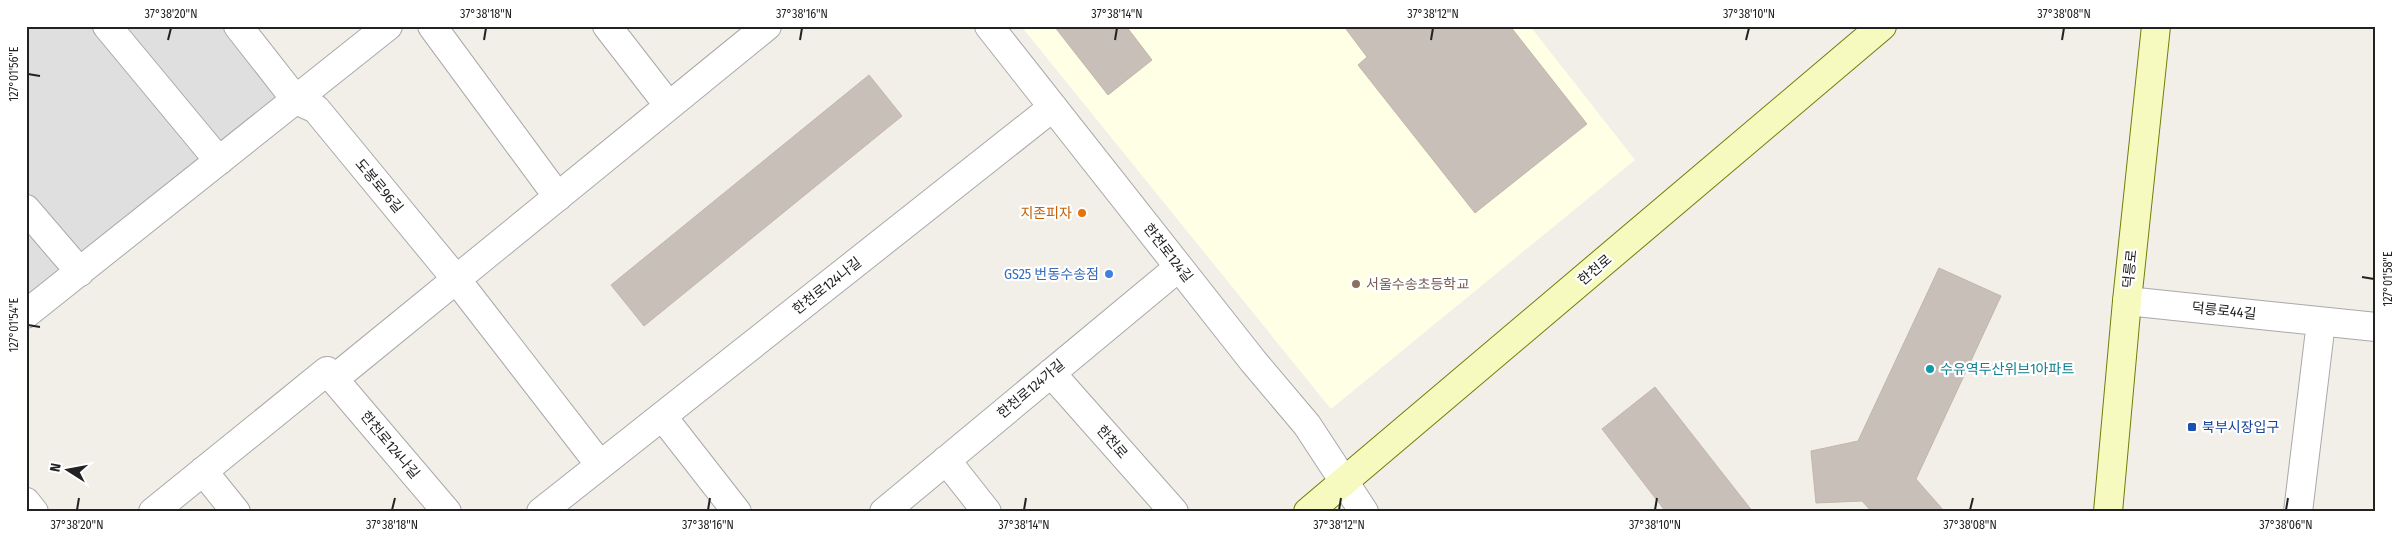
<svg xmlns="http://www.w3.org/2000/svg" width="2402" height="538" font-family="'Fira Sans Condensed','Noto Sans KR',sans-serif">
  <rect width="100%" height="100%" fill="#f2efe9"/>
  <!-- residential -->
  <path fill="#e0dfdf" d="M 26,26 L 238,26 L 296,100 L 26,314 Z"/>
  <!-- education -->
  <path fill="#ffffe5" d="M 1021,26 L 1530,26 L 1635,160 L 1331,409 Z"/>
  <!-- building -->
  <path fill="#c7bfb8" stroke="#c4b6ab" d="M 1054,26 L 1126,26 L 1152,60 L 1108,95 Z
    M 1349,26 L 1510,26 L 1587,124 L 1475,213 L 1358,65 L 1367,57 L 1346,29 Z
    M 869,75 L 902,116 L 644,326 L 611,285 Z
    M 1939,268 L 2001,296 L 1916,479 L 1945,512 L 1872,512 L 1862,501 L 1816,503 L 1811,451 L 1858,441 Z
    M 1655,387 L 1753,512 L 1666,512 L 1602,429 Z"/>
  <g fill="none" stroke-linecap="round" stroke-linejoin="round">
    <!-- street casing -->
    <g stroke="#a9a9a9" stroke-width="30">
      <path id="street" d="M 107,26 L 219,161
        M 238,26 L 296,100 L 316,109 L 456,279 L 600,465
        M 432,26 L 558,197
        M 607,26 L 669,106
        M 989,26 L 1253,361 L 1307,425 L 1364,512
        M 26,209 L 80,272
        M 2127,301 L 2376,327
        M 26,314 L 388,26
        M 1051,373 L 1174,512
        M 334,379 L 767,26
        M 662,416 L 737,512
        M 946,460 L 987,512
        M 203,471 L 236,512
        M 26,502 L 34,512
        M 153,512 L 327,371 L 447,512
        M 541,512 L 1053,107
        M 884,512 L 1179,267
        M 2298,512 L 2321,322"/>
    </g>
    <!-- secondary casing -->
    <g stroke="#707d05" stroke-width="30">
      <path id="secondary" d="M 1308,512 L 1882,26
        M 2108,512 L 2127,301 L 2156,26"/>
    </g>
    <!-- street -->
    <use href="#street" stroke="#fff" stroke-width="28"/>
    <!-- secondary -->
    <use href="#secondary" stroke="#f7fabf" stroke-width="28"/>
  </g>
  <!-- ticks -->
  <path fill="none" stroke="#222" stroke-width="2" d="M 168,40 L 171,28M 484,40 L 486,28M 800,40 L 802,28M 1115,40 L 1117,28M 1431,40 L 1433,28M 1746,40 L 1749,28M 2062,40 L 2064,28M 28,74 L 40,76M 2362,277 L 2374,279M 28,325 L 40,327M 77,510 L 79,498M 392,510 L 395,498M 708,510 L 710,498M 1024,510 L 1026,498M 1339,510 L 1341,498M 1655,510 L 1657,498M 1970,510 L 1973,498M 2286,510 L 2288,498"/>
  <!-- markers -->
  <circle fill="#e8710a" stroke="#fff" stroke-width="2" cx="1082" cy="213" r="5"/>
  <circle fill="#3f7fe0" stroke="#fff" stroke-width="2" cx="1109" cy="274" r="5"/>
  <circle fill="#8d6e63" stroke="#fff" stroke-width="2" cx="1356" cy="284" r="5"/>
  <circle fill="#0f9aa8" stroke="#fff" stroke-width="2" cx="1930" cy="369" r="5"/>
  <rect fill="#1a4fb4" stroke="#fff" stroke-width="2" x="2187" y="422" width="10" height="10" rx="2.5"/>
  <g text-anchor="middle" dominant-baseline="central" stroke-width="4.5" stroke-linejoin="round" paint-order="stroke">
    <!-- street labels -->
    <g font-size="14" fill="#222" stroke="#fff">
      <text transform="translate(379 186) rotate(50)">도봉로96길</text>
      <text transform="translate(1168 253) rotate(52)">한천로124길</text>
      <text transform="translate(2130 269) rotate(-84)">덕릉로</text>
      <text transform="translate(1595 270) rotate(-40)">한천로</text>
      <text transform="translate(827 286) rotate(-38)">한천로124나길</text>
      <text transform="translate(2224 311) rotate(6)">덕릉로44길</text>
      <text transform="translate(1031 389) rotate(-40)">한천로124가길</text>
      <text transform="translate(1112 442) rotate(49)">한천로</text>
      <text transform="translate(390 445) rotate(50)">한천로124나길</text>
    </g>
    <!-- food labels -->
    <g font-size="14" fill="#c56008" stroke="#fff" text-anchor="end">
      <text x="1072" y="213">지존피자</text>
    </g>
    <!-- shop labels -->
    <g font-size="14" fill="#366cbe" stroke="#fff" text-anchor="end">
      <text x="1099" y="274">GS25 번동수송점</text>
    </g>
    <!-- education labels -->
    <g font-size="14" fill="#785e54" stroke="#fff" text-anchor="start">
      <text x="1366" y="284">서울수송초등학교</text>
    </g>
    <!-- culture labels -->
    <g font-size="14" fill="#0d838f" stroke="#fff" text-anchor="start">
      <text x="1940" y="369">수유역두산위브1아파트</text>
    </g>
    <!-- transit labels -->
    <g font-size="14" fill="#164399" stroke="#fff" text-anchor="start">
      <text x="2202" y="427">북부시장입구</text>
    </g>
  </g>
  <!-- border -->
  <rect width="2402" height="538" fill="none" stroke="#ffffff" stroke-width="55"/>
  <!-- north arrow -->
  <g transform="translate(68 470) rotate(281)" stroke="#ffffff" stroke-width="4" paint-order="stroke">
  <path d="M0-4L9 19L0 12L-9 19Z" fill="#222222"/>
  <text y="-8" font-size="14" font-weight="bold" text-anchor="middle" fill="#222222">N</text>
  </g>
  <rect x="28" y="28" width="2346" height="482" fill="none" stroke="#222" stroke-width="2"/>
  <g font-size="12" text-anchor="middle" fill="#222">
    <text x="171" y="18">37°38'20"N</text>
    <text x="486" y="18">37°38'18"N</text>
    <text x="802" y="18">37°38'16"N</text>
    <text x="1117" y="18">37°38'14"N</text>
    <text x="1433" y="18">37°38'12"N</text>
    <text x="1749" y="18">37°38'10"N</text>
    <text x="2064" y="18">37°38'08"N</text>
    <text transform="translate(14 74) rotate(-90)" y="4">127°01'56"E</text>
    <text transform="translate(2388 279) rotate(-90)" y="4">127°01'58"E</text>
    <text transform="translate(14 325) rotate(-90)" y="4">127°01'54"E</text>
    <text x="77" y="529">37°38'20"N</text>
    <text x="392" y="529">37°38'18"N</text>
    <text x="708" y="529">37°38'16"N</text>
    <text x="1024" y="529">37°38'14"N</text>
    <text x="1339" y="529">37°38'12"N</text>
    <text x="1655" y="529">37°38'10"N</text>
    <text x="1970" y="529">37°38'08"N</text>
    <text x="2286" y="529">37°38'06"N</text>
  </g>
</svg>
